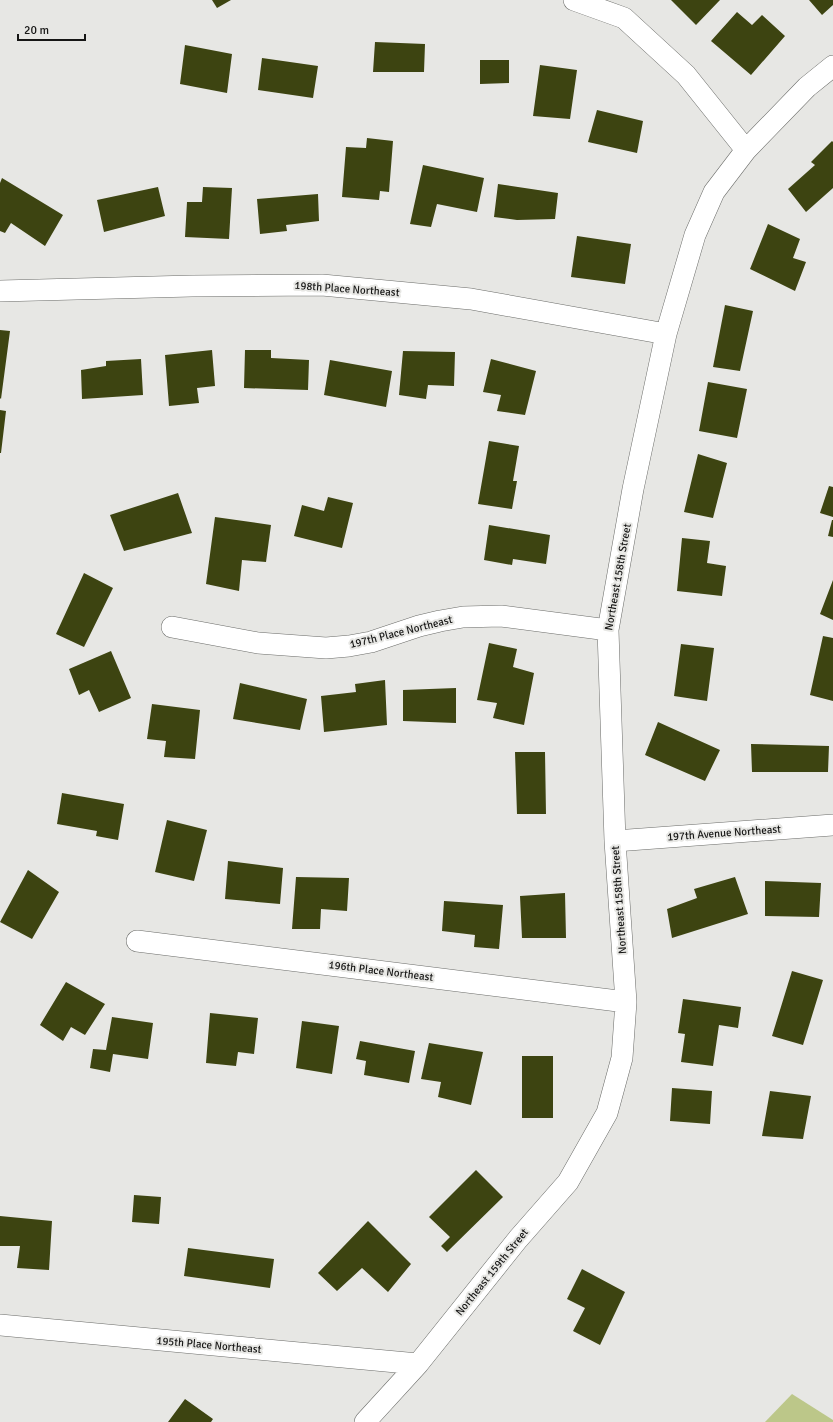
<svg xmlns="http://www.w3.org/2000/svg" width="833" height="1422" font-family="Signika,sans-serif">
  <rect width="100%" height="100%" fill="#e7e7e4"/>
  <!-- green -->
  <path fill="#bcc789" d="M 792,1394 L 833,1420 L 833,1422 L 765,1422 Z"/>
  <!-- building -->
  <path fill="#3d4411" d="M 212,0 L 231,0 L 217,8 Z
    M 671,0 L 720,0 L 696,25 Z
    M 809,0 L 833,0 L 833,5 L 822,15 Z
    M 737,12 L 752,25 L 762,15 L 785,36 L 751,75 L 711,41 Z
    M 375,42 L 425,44 L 424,72 L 373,72 Z
    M 185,45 L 232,54 L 227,93 L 180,84 Z
    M 262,58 L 318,66 L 313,98 L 258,90 Z
    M 480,60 L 509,60 L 509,83 L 480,84 Z
    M 540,65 L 577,70 L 570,119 L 533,116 Z
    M 597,110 L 643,121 L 637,153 L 588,142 Z
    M 367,138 L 393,141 L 389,192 L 380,191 L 379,200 L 342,197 L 346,147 L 366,148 Z
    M 832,141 L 833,142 L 833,188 L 806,212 L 788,189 L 815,165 L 811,162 Z
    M 423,165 L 484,178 L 477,212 L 437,204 L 431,227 L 410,224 Z
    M 2,178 L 63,215 L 45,246 L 11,223 L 5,233 L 0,231 L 0,183 Z
    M 498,184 L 558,193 L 555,219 L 517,220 L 494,217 Z
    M 158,187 L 165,216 L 104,232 L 97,200 Z
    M 203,187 L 232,188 L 229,239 L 185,237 L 187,202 L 202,202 Z
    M 318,194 L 319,221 L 286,225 L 287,231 L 260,234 L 257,199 Z
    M 768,224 L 800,239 L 793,258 L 806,262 L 795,291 L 750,269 Z
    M 577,236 L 631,244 L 625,284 L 571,277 Z
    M 725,305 L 753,311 L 740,371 L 713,367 Z
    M 0,330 L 10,331 L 1,399 L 0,398 Z
    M 212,350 L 215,386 L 197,388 L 199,403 L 169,406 L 165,355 Z
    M 245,350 L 271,350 L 271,358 L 309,360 L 308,390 L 244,388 Z
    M 403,351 L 455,352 L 454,386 L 428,385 L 426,399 L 399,395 Z
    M 141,359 L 143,395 L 82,399 L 81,370 L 106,366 L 106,361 Z
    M 491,359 L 536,371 L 525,415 L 497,411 L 501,395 L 483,392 Z
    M 330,360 L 392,371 L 386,407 L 324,395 Z
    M 708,382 L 747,389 L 737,438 L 699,431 Z
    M 0,410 L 6,411 L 1,453 L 0,453 Z
    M 489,441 L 519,446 L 513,481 L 517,481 L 512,509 L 478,504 Z
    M 698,454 L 727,463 L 713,518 L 684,512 Z
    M 829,486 L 833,487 L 833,517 L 820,513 Z
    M 178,493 L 192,533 L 124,551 L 110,515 Z
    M 328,497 L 353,503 L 342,548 L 294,536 L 302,505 L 324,511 Z
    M 215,517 L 271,525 L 266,562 L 242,560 L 239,591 L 206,584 Z
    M 832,520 L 833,520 L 833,537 L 828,536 Z
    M 489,525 L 550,535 L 546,564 L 513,559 L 512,565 L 484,560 Z
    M 682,538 L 710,541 L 707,563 L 726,566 L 722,596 L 677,591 Z
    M 84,573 L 113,588 L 84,647 L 56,634 Z
    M 833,580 L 833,620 L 820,614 Z
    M 823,636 L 833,638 L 833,701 L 810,695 Z
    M 489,643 L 517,649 L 513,667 L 534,673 L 524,725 L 493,718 L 497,703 L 477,700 Z
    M 681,644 L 714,648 L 707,701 L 674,696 Z
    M 111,651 L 131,698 L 99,712 L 89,690 L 79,695 L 69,669 Z
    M 385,680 L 387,725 L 324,732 L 321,696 L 356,692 L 355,684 Z
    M 240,683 L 307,699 L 300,730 L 233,719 Z
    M 456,688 L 456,723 L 403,721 L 403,690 Z
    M 152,704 L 200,710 L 195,759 L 164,757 L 166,741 L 147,739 Z
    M 658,722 L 720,750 L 705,781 L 645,755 Z
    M 751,744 L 829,746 L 828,772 L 752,772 Z
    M 515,752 L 545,752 L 546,814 L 517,814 Z
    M 62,793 L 124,804 L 118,840 L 96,836 L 97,831 L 57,824 Z
    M 167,820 L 207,830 L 194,881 L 155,872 Z
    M 228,861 L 283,868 L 280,904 L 225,899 Z
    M 28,870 L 59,892 L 32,939 L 0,922 Z
    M 296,877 L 349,878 L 347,911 L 321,909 L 320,929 L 292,929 Z
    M 735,877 L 748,914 L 672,938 L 667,909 L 697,898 L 694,889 Z
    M 765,881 L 821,883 L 819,917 L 765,916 Z
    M 565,893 L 566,938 L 522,938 L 520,896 Z
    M 444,901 L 503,905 L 499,949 L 474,947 L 475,935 L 442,931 Z
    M 792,971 L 823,980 L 803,1045 L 772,1036 Z
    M 66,982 L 105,1004 L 85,1035 L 71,1027 L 63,1041 L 40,1025 Z
    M 683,999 L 741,1007 L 738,1028 L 719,1025 L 713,1066 L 681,1062 L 685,1034 L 678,1033 Z
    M 210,1013 L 258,1018 L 254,1054 L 238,1052 L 236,1066 L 206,1063 Z
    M 112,1017 L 153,1023 L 148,1059 L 113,1054 L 110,1072 L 90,1068 L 93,1049 L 106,1050 Z
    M 302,1021 L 339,1026 L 332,1074 L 296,1068 Z
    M 360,1041 L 415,1051 L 409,1083 L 364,1075 L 366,1061 L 356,1059 Z
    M 429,1043 L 483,1052 L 471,1105 L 438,1097 L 441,1082 L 421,1079 Z
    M 522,1056 L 553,1056 L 553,1118 L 522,1118 Z
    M 672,1088 L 712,1091 L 710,1124 L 670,1121 Z
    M 770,1091 L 811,1096 L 803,1139 L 762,1136 Z
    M 476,1170 L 503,1197 L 447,1252 L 441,1246 L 450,1237 L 429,1217 Z
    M 134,1195 L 161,1197 L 159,1224 L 132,1222 Z
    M 0,1216 L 52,1221 L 49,1270 L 17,1268 L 20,1246 L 0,1246 Z
    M 368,1221 L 411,1264 L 388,1292 L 362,1268 L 337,1291 L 318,1273 Z
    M 188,1248 L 274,1259 L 270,1288 L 184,1276 Z
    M 582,1269 L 625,1292 L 600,1345 L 573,1331 L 585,1308 L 567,1299 Z
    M 185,1399 L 213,1419 L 211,1422 L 168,1422 Z"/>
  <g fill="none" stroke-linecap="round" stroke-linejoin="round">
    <!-- street casing -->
    <g stroke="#6b6c69" stroke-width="22">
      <path id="street" d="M 574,0 L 624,18 L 686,75 L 746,150
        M 0,291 L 192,286 L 322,285 L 471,299 L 666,334
        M 172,627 L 258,643 L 326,648 L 349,646 L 371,642 L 419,626 L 440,621 L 463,617 L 501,616 L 608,630
        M 615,841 L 833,825
        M 137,941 L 626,1002
        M 0,1325 L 418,1364
        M 365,1422 L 418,1364 L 518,1239 L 568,1182 L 607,1113 L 622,1058 L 626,1002 L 615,841 L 608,630 L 633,489 L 666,334 L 695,235 L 714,192 L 746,150 L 807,87 L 833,66"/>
    </g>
    <!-- street -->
    <use href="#street" stroke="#fff" stroke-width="21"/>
  </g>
  <g text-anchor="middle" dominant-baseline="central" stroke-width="4" stroke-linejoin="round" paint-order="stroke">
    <!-- street labels -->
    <g font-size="11" fill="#161615" stroke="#e7e7e4">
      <text transform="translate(347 289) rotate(4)">198th Place Northeast</text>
      <text transform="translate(618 577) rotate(-80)">Northeast 158th Street</text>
      <text transform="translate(401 632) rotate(-14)">197th Place Northeast</text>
      <text transform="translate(724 833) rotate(-4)">197th Avenue Northeast</text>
      <text transform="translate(619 900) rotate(-94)">Northeast 158th Street</text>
      <text transform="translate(381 971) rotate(7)">196th Place Northeast</text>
      <text transform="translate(492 1272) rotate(-51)">Northeast 159th Street</text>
      <text transform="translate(209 1345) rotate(5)">195th Place Northeast</text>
    </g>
  </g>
  <!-- scale -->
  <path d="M18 34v6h67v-6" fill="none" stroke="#161615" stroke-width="2"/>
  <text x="24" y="34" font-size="12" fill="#161615" stroke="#e7e7e4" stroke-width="3" paint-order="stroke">20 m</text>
</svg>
